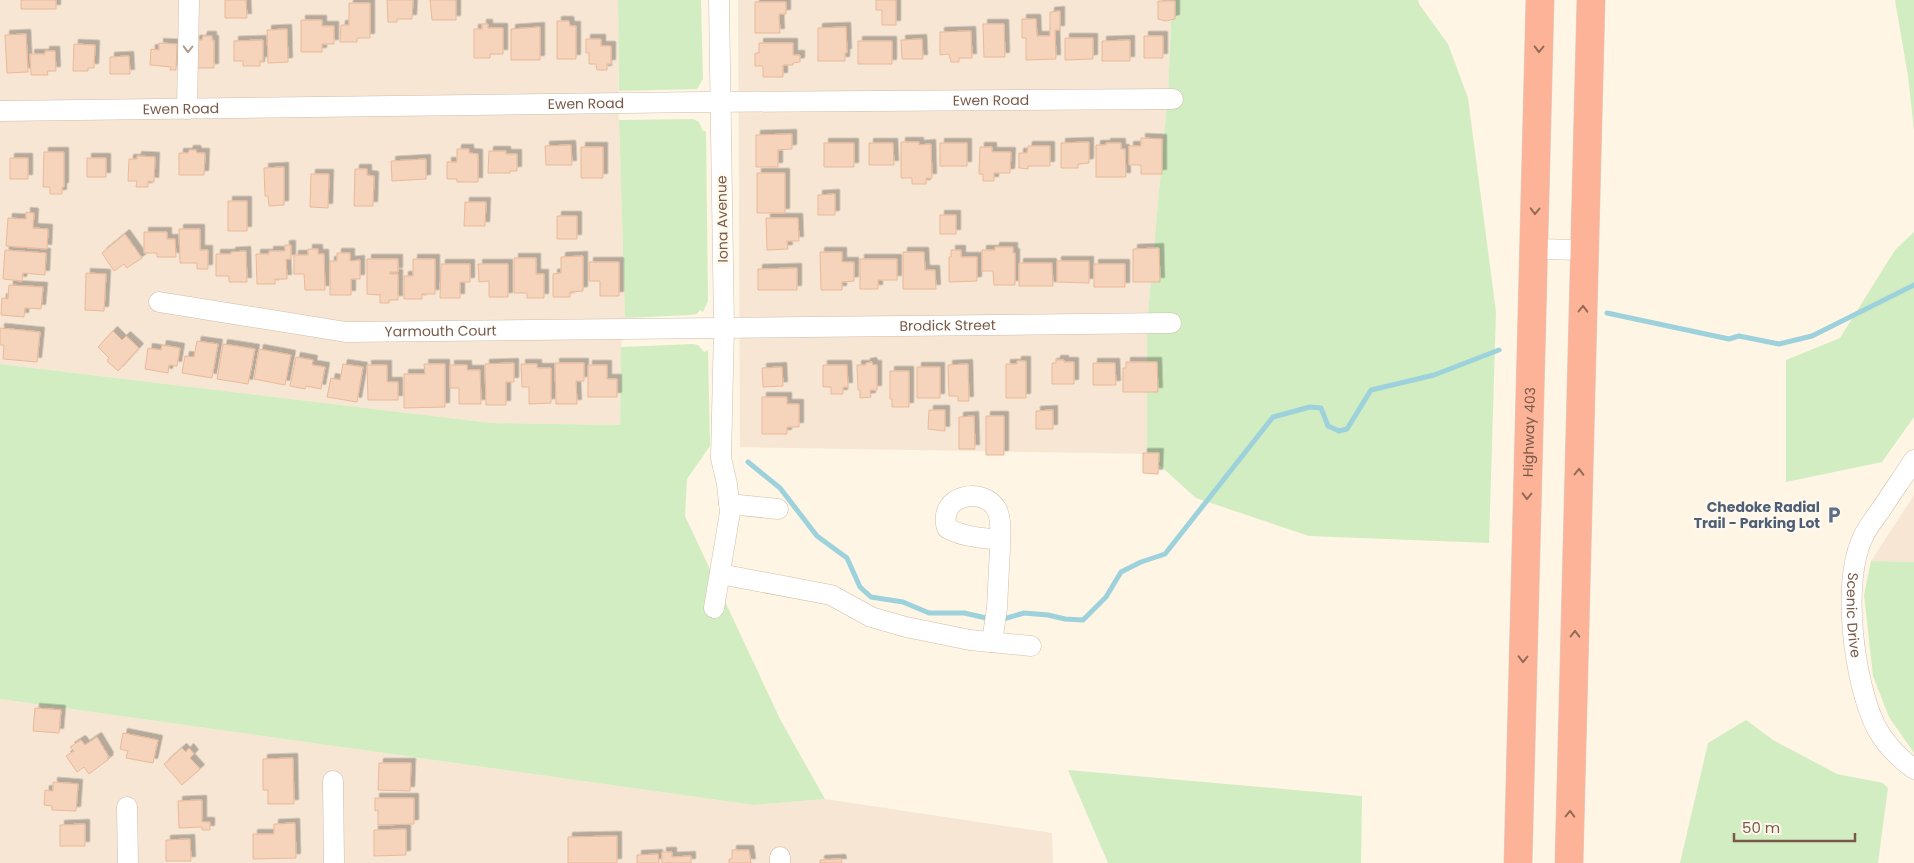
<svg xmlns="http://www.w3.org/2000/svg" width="1914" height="863" font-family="Poppins,sans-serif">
  <defs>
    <filter id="shadow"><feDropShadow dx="4.5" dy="-4.5" stdDeviation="0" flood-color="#0004"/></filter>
  </defs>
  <rect width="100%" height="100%" fill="#fef5e5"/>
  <!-- residential -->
  <path fill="#f6e6d3" d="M 0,0 L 618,0 L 619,120 L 625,318 L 621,347 L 620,425 L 491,423 L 0,364 Z
    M 738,0 L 1172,0 L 1168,93 L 1147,323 L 1147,454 L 740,447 Z
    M 1914,495 L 1914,562 L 1871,561 Z
    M 0,699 L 754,805 L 825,799 L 1052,833 L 1053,863 L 0,863 Z"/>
  <!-- green -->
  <path fill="#d3edc2" d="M 618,0 L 701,0 L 703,79 L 697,89 L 619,91 Z
    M 1172,0 L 1418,0 L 1419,4 L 1448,44 L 1468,98 L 1496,312 L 1489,543 L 1309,536 L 1196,498 L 1147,454 L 1147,323 L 1168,93 Z
    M 1895,0 L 1914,0 L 1914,130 L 1908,76 Z
    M 693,119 L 699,122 L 703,131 L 706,131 L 708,301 L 703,312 L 700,310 L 697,314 L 691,315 L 625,318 L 619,120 Z
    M 1914,232 L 1914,417 L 1882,462 L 1786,482 L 1786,360 L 1840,338 L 1895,250 Z
    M 693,344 L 698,345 L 704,352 L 708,350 L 710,446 L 687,479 L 685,516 L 781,721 L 825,799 L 754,805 L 0,699 L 0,364 L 491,423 L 620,425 L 621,347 Z
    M 1871,561 L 1914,562 L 1914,753 L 1889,717 L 1873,676 L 1864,595 Z
    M 1746,720 L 1773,740 L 1837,774 L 1883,783 L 1888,788 L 1878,863 L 1680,863 L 1708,743 Z
    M 1068,770 L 1362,796 L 1361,863 L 1108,863 Z"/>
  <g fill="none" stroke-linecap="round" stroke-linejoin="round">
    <!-- stream -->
    <path stroke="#9dd2dc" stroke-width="5" d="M 1607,313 L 1729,339 L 1739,336 L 1779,344 L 1812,336 L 1914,285
      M 748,462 L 780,488 L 817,536 L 847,558 L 860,587 L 871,597 L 903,602 L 929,613 L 964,613 L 991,619
      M 1000,620 L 1024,613 L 1048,615 L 1065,619 L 1083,620 L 1106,597 L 1121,572 L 1141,562 L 1165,554 L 1273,417 L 1310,407 L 1321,408 L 1328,426 L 1339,431 L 1347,429 L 1371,390 L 1434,375 L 1499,350"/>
  </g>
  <!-- building -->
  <path fill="#f6d3bb" stroke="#eab99a" filter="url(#shadow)" d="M 21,0 L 56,0 L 56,9 L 21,9 Z
    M 225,0 L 246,0 L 247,18 L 225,18 Z
    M 387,0 L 413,0 L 412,19 L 397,19 L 397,22 L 388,22 Z
    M 430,0 L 456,0 L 456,20 L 432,20 Z
    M 876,0 L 896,0 L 896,25 L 882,25 L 882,10 L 876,10 Z
    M 1158,1 L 1175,1 L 1175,19 L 1166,21 L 1158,19 Z
    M 755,2 L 786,2 L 786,14 L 779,14 L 780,33 L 755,33 Z
    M 349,3 L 370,3 L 370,38 L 357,38 L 357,42 L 340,42 L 341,25 L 349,25 Z
    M 1060,11 L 1060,30 L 1055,30 L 1056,59 L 1026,60 L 1026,38 L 1022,38 L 1022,19 L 1036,19 L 1037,36 L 1050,36 L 1050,12 Z
    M 301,20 L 322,20 L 322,26 L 334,26 L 334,44 L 322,44 L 322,52 L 301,52 Z
    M 557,21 L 569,21 L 570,26 L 576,26 L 576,59 L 557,59 Z
    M 482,24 L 488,24 L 488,28 L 503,28 L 503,54 L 490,54 L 490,58 L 474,58 L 474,29 L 482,29 Z
    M 983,24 L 1004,24 L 1005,57 L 984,57 Z
    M 540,27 L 540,60 L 511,60 L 511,29 Z
    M 846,27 L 847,53 L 845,53 L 845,61 L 818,61 L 818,28 Z
    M 287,29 L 288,62 L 268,63 L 267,30 Z
    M 971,31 L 972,58 L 959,58 L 959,62 L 951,62 L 949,54 L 940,55 L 940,32 Z
    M 26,34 L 28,72 L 7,73 L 5,35 Z
    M 203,36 L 212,36 L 212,40 L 214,40 L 214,68 L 195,68 L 195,40 L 202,40 Z
    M 1144,36 L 1163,36 L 1163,58 L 1144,58 Z
    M 1065,38 L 1093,38 L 1093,59 L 1065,60 Z
    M 586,39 L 601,39 L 601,46 L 611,46 L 611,64 L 607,64 L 607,70 L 597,70 L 596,64 L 589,64 L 589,53 L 586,53 Z
    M 922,39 L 923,59 L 902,59 L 901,40 Z
    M 263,40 L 263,61 L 260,61 L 260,66 L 243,66 L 243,61 L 234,61 L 234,41 Z
    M 1130,40 L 1130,61 L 1102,61 L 1102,41 Z
    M 858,41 L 892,41 L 892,64 L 858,64 Z
    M 159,43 L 177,44 L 176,70 L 170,70 L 171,67 L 150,65 L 151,49 L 159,50 Z
    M 759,43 L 793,43 L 793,55 L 800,55 L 800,62 L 793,63 L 793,65 L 783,65 L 783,77 L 763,77 L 763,66 L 755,66 L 755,53 L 759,53 Z
    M 74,44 L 95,45 L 94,68 L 88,68 L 88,71 L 73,71 Z
    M 45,51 L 55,51 L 56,71 L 47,71 L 48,75 L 31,75 L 30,54 L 45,54 Z
    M 129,56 L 130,74 L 110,74 L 110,57 Z
    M 792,134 L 792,149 L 778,150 L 778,167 L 756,167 L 756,135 Z
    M 1141,138 L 1162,139 L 1162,174 L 1141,174 L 1141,165 L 1129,165 L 1129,146 L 1141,146 Z
    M 901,142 L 919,142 L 919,145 L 931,144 L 932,178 L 926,178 L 926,184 L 912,184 L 912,178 L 901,178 Z
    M 1089,142 L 1089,163 L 1078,164 L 1078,168 L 1061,168 L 1061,143 Z
    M 824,143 L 854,143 L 854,167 L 824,167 Z
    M 869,143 L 893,143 L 894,165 L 869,165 Z
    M 940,143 L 967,143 L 967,166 L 940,166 Z
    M 1106,143 L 1121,143 L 1121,149 L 1125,149 L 1126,177 L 1096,177 L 1096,145 L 1106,145 Z
    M 571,145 L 572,165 L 546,165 L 545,146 Z
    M 1028,146 L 1050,146 L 1050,166 L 1028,166 L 1028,169 L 1019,168 L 1019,153 L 1027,153 Z
    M 581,147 L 603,147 L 603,178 L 581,178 Z
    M 980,147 L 992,147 L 992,152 L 1011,152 L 1010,173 L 994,173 L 994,181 L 983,181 L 983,174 L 979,174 Z
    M 457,149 L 469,149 L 469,153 L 478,154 L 478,182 L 457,182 L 457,179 L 447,179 L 447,162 L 457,162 Z
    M 189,150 L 196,150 L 197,153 L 205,153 L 204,175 L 179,175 L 179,153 L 188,153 Z
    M 489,151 L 506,151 L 506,154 L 517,154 L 517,171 L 510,171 L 510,173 L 488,173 Z
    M 44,152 L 64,152 L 64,187 L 62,187 L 62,194 L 50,194 L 50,187 L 43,187 Z
    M 137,156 L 155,157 L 154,182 L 148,181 L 148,187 L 136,187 L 137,181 L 128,181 L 129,159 L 137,159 Z
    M 10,158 L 28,158 L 28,179 L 10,179 Z
    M 87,158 L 106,158 L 106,177 L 87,177 Z
    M 426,159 L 426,179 L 392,181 L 391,161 Z
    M 284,167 L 284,205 L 269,206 L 268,196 L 265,196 L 264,168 Z
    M 355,169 L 367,169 L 367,175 L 374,176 L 373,206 L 354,206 Z
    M 757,173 L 785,173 L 785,213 L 757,213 Z
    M 311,174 L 329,174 L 328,208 L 310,207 Z
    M 835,194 L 835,215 L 818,215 L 818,195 Z
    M 228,201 L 247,201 L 247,231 L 228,231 Z
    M 465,202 L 486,202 L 485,226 L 464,226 Z
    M 26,212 L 34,213 L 33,228 L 48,229 L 47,249 L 6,246 L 8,218 L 26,219 Z
    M 940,215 L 956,215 L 956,234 L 940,234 Z
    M 557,216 L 577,216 L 577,239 L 557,239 Z
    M 766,218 L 798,218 L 799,241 L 787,241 L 788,249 L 767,250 Z
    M 179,229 L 200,229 L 200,250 L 208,250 L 208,269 L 197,269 L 197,263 L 180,263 Z
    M 144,232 L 167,232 L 167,239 L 175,239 L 176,257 L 157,257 L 157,253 L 144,253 Z
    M 125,234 L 142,258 L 127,268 L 124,264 L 114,271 L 102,253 Z
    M 285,245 L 291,245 L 291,259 L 286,259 L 287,279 L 275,279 L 275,284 L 257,284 L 256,254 L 269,254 L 269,251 L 285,251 Z
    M 995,247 L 1013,247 L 1013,253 L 1015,253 L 1015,285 L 994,285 L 993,271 L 982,271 L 982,250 L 995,250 Z
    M 1159,248 L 1160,282 L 1133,282 L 1133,249 Z
    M 308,249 L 318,249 L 318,254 L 324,254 L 325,290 L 305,290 L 304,274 L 294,274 L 294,255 L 308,255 Z
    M 5,250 L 46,253 L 45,275 L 23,273 L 22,281 L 3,279 Z
    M 951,250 L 961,250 L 961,257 L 977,257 L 977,281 L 949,282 L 949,257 L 951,257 Z
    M 246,251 L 247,282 L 229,282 L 229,276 L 216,276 L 216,254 L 231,254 L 231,252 Z
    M 820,252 L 842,252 L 842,262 L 854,262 L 854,281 L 842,282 L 842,290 L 821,290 Z
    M 903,252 L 924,252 L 925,270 L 935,270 L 936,289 L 903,289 Z
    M 337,253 L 350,253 L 350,261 L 360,260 L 360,279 L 351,279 L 351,295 L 330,295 L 330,261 L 337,261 Z
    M 583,256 L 583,291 L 570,292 L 570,297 L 553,297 L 553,274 L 561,273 L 561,257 Z
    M 514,258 L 536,258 L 536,274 L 544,274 L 544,298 L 527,298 L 527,293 L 514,293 Z
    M 367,259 L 398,259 L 398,272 L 390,272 L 390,274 L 398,274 L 398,300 L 389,300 L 389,303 L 380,303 L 380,294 L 379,295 L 367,294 Z
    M 413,259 L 435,259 L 435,294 L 422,294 L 422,299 L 404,299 L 404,276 L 413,276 Z
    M 860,259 L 897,259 L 897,280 L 878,280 L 878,289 L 860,289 Z
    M 1057,261 L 1089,261 L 1089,283 L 1057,282 Z
    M 589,262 L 619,262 L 619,296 L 600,296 L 600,281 L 589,281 Z
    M 1019,263 L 1052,263 L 1053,286 L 1019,286 Z
    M 441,264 L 470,264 L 470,282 L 460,282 L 460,298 L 440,298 Z
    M 478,264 L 508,264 L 508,297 L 489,297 L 489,281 L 479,282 Z
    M 1094,264 L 1125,264 L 1125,287 L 1094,287 Z
    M 797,268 L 797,290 L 758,290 L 758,269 Z
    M 86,273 L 106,274 L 104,311 L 85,310 Z
    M 9,285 L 43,287 L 41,309 L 25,308 L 24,317 L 1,315 L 2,298 L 8,299 Z
    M 0,328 L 40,332 L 37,362 L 3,359 L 4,345 L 0,345 Z
    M 113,331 L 122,340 L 126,336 L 139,348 L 118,371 L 107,361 L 109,358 L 98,347 Z
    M 197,341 L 218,344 L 212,378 L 182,373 L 185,356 L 194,357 Z
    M 223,344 L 255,349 L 248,384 L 217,379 Z
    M 162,345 L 180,348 L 177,366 L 169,365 L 168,373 L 145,369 L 148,348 L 161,350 Z
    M 259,349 L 291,355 L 285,385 L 254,379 Z
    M 296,357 L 313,360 L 312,365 L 325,367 L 321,389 L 306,386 L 305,389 L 290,386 Z
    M 1056,360 L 1064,360 L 1064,362 L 1074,362 L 1074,384 L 1052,384 L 1052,363 L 1056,363 Z
    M 1017,361 L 1026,361 L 1026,398 L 1006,398 L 1006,364 L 1017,364 Z
    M 872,362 L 873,365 L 877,365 L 877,390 L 870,390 L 871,397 L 860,398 L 860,390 L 858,390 L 857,365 L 866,365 L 866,363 Z
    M 1126,362 L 1157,362 L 1158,392 L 1123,392 L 1123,368 L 1126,368 Z
    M 514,363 L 514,382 L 506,382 L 506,405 L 486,405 L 485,364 Z
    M 555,363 L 584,363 L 584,381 L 576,381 L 577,404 L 556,404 Z
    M 1093,363 L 1115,363 L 1116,385 L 1093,385 Z
    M 343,364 L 363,367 L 357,402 L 327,397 L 331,378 L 340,380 Z
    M 424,364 L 445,364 L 445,407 L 404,408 L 404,374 L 425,374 Z
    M 521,364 L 537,364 L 537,368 L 551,368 L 551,403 L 529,404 L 529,387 L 522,387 Z
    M 968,364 L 969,401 L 958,401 L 958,396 L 949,396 L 948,365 Z
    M 367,365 L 387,365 L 387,382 L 398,382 L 398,400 L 368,400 Z
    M 450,365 L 467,365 L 467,370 L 480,370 L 481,404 L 459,404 L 459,388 L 450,388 Z
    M 588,365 L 607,365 L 607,379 L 617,379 L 617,397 L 588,397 Z
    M 823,365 L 847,365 L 848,387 L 843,387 L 843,394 L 831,394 L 831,387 L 823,387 Z
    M 782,367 L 783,386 L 763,387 L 762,368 Z
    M 917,367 L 940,367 L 940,398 L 917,398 Z
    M 890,371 L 909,371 L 909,407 L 892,407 L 892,399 L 890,399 Z
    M 762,397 L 787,397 L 787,404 L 799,404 L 799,427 L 787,427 L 787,434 L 762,434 Z
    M 929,410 L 945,410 L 945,431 L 928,429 Z
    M 1053,410 L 1053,429 L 1036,429 L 1036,411 Z
    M 974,416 L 975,449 L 959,449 L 959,417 Z
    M 986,416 L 1004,416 L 1004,455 L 986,455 Z
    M 1143,453 L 1159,453 L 1158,474 L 1143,473 Z
    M 35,708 L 61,710 L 59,733 L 33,731 Z
    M 123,733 L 158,740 L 153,763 L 126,758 L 128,751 L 120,749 Z
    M 97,737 L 109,757 L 107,758 L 109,759 L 89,774 L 84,767 L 77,772 L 66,756 L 74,751 L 70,747 L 81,740 L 85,745 Z
    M 182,748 L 186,752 L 189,748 L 194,754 L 190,758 L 200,769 L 182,785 L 164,764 Z
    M 293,758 L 294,804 L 268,804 L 268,790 L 263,790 L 263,759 Z
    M 379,763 L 411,763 L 410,791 L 378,790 Z
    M 53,782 L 78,784 L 76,811 L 52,810 L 52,806 L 44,805 L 45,790 L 53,791 Z
    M 375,798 L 414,798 L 414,824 L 378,825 L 378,810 L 375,811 Z
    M 202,800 L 202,822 L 210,822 L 210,830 L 202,830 L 202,827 L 179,828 L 178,801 Z
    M 295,823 L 296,858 L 253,859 L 253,834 L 274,834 L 274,824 Z
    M 85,824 L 85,846 L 60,846 L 60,825 Z
    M 406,829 L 406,855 L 374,856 L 374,830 Z
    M 617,836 L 617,863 L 568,863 L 568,837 Z
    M 190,839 L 191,861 L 166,861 L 166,840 Z
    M 732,850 L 749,850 L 751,863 L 729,863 L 729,859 L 732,859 Z
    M 662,852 L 672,852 L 672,857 L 691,856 L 691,863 L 662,863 Z
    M 658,854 L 659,863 L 637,863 L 637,855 Z
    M 841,859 L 842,863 L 820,863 L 820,860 Z"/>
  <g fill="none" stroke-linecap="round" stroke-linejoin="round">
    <!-- minor casing -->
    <g stroke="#d1bcaa" stroke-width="21">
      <g id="minor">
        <path d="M 187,109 L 189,0"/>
        <path id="s1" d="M 0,111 L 704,102 L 1173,99"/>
        <path d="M 1534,249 L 1584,250"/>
        <path id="s2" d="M 159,302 L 346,332 L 1171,323"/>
        <path id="s3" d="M 1914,460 C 1903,477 1891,494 1880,511 C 1874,519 1867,528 1863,537 C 1841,583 1854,682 1876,727 C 1885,744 1899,758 1914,769"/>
        <path d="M 729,504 L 778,509"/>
        <path d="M 720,574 L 831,595 L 871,617 L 906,627 L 970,640 L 1031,646"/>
        <path d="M 714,608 L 730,512 L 727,484 L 721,458 L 724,328 L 719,0"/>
        <path d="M 992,642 L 997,608 L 1000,548 C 1000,537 1002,520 997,510 C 985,486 937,494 947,528 C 963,537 982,538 1000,540"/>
        <path d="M 333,781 L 334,863"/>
        <path d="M 127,807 L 128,863"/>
        <path d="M 780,857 L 780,863"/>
      </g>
    </g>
    <!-- highway casing -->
    <g stroke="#dcd4cf" stroke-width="29">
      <g id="highway">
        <path id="s4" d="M 1518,863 L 1540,0"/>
        <path d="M 1569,863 L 1591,0"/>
      </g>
    </g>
    <!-- minor -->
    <use href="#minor" stroke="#fff" stroke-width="20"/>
    <!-- highway -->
    <use href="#highway" stroke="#fdb398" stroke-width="28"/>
  </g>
  <!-- one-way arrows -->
  <defs><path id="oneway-chevron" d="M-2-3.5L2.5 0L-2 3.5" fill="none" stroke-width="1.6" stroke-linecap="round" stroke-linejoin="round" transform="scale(1.25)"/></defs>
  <use stroke="#af9c91" href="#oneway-chevron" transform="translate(188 49) rotate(91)"/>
  <g stroke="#936c58">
    <use href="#oneway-chevron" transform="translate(1539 49) rotate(91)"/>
    <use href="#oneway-chevron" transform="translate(1535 211) rotate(91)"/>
    <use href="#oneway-chevron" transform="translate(1583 309) rotate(-89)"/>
    <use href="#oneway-chevron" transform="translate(1579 472) rotate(-89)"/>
    <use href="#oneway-chevron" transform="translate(1527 496) rotate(91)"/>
    <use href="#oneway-chevron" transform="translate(1575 634) rotate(-89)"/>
    <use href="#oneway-chevron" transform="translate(1523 659) rotate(91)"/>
    <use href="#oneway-chevron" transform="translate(1570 814) rotate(-89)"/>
  </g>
  <!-- icons -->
  <defs>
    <g id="parking-bare" transform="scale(1.35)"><path d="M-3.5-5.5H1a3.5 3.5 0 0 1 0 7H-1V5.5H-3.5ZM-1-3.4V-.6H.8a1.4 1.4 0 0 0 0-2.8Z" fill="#5c6f8a" stroke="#fff8ed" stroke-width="2.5" paint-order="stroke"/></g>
  </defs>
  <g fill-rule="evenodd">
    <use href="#parking-bare" x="1834" y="515"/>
  </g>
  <g text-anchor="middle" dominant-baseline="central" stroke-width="5" stroke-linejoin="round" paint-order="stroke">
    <!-- street labels -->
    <g font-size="14" fill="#795a48" stroke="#fff8ed">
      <text stroke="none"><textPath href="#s1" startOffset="991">Ewen Road</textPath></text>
      <text stroke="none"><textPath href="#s1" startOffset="586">Ewen Road</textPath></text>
      <text stroke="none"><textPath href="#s1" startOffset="181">Ewen Road</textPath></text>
      <text transform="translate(722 219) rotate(-91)">Iona Avenue</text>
      <text stroke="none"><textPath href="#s2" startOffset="791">Brodick Street</textPath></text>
      <text stroke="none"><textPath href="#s2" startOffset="284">Yarmouth Court</textPath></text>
      <text stroke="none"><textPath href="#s4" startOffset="431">Highway 403</textPath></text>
      <text stroke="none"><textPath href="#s3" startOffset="172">Scenic Drive</textPath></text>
    </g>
    <!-- service labels -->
    <g font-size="14" font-weight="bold" fill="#4e5e75" stroke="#fff8ed" text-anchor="end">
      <text x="1820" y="507">Chedoke Radial<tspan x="1820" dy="16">Trail - Parking Lot</tspan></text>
    </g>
  </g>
  <!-- scale -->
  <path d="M1734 833v8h121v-8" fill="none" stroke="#795a48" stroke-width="2.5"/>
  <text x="1742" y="833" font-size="15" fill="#795a48" stroke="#fff8ed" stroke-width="4" paint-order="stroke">50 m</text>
</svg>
